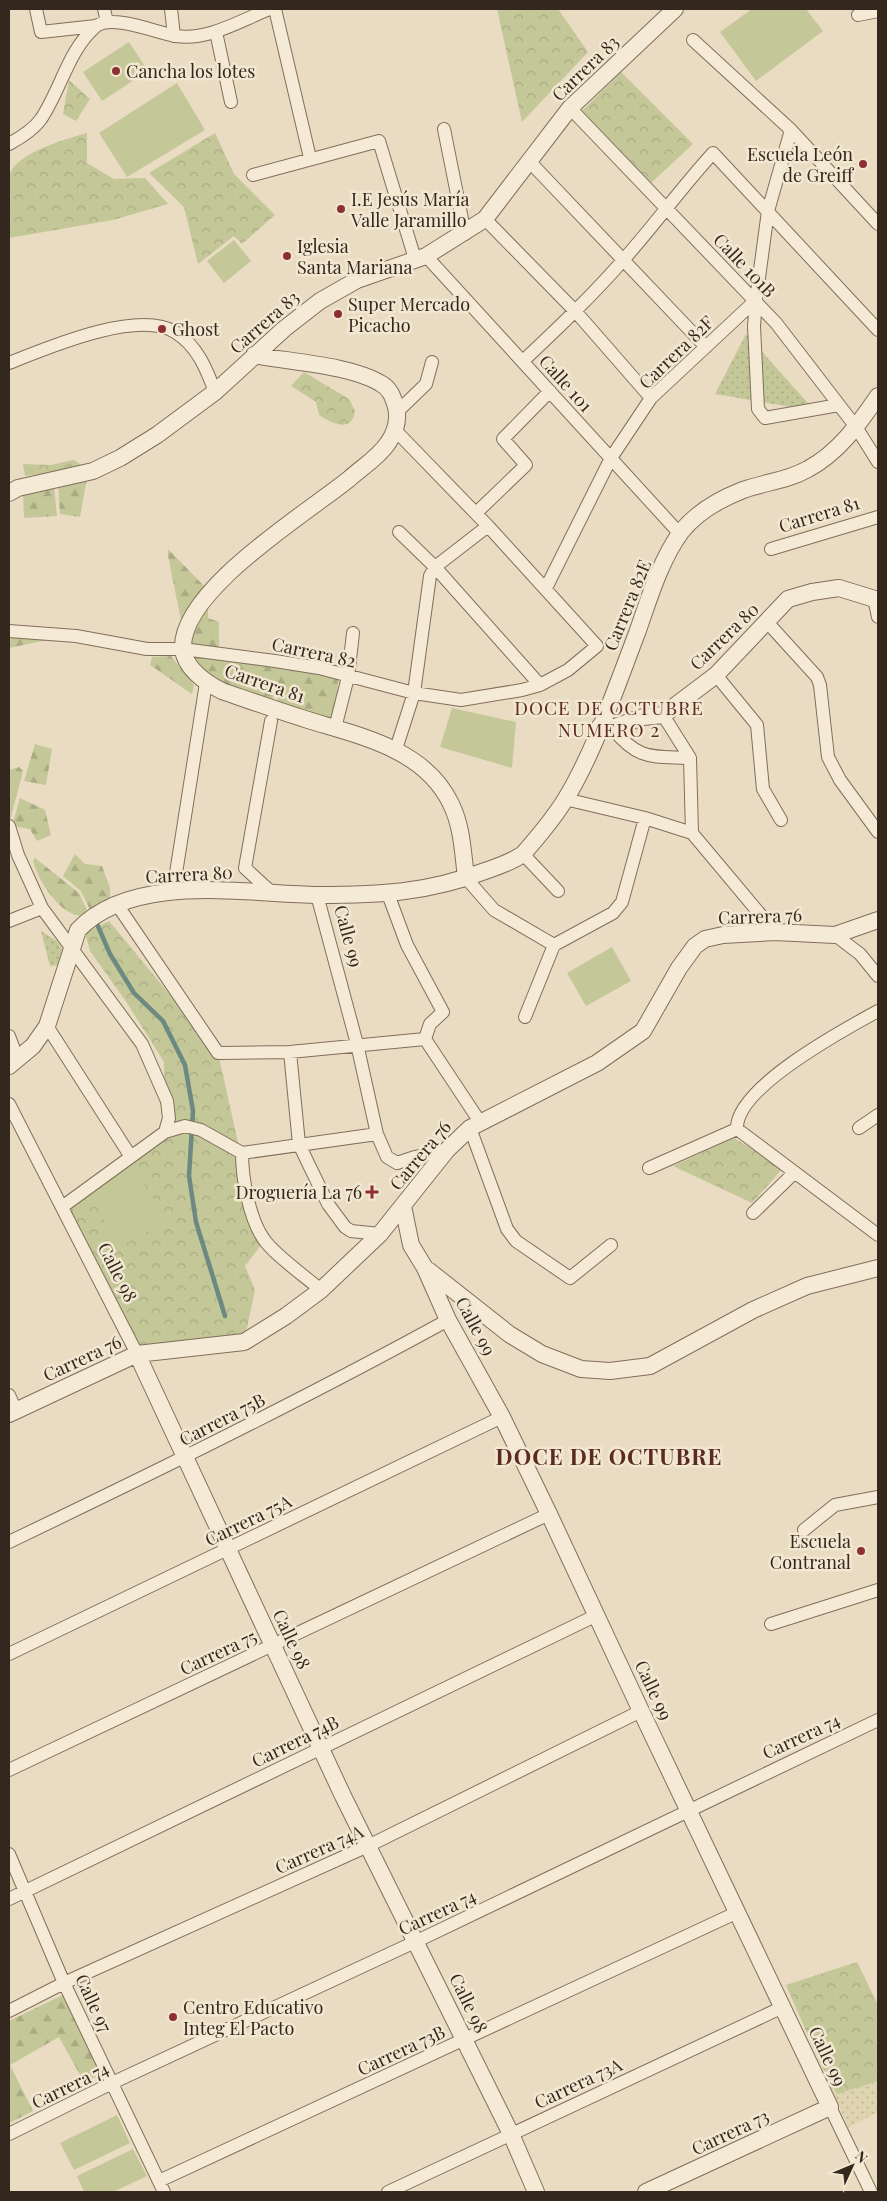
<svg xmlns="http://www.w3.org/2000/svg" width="887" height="2201" font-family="'Playfair Display',serif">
  <defs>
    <pattern id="farmland-dots" width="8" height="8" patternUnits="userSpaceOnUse" patternTransform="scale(1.25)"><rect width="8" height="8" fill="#dfd4b1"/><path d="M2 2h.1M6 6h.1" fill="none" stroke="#c0b698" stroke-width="1.8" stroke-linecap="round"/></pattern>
    <pattern id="grass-dots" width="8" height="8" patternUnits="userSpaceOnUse" patternTransform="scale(1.25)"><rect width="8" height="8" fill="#c4c798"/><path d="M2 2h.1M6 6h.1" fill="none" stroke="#a9ab83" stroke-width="1.8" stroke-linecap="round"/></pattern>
    <pattern id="forest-firs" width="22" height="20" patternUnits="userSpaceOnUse" patternTransform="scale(1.25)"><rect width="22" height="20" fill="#c4c798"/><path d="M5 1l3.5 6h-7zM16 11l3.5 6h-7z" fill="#a9ab83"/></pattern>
    <pattern id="park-crowns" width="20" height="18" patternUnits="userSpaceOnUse" patternTransform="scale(1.25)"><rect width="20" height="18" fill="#c4c798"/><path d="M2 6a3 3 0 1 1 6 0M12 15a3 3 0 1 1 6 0" fill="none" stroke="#a9ab83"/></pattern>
  </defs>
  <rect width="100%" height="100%" fill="#eadcc2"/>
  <!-- farmland -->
  <path fill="url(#farmland-dots)" d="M 878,2048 L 878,2112 L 848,2128 L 827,2076 Z"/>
  <!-- grass -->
  <path fill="url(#grass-dots)" d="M 746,334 L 815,411 L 715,394 Z
    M 41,931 L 57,941 L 62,949 L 58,965 L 50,966 Z"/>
  <!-- forest -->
  <path fill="url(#forest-firs)" d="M 87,478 L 80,517 L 60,514 L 58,485 Z
    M 54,485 L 57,516 L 24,518 L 23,493 Z
    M 168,549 L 208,590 L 183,630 L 168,556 Z
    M 208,602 L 208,618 L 219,622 L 219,649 L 188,646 L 189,626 Z
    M 9,634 L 47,640 L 9,648 Z
    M 191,652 L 339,674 L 334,724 L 277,706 L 278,691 L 274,690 L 273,705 C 239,693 209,686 191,652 Z
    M 171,656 L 194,685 L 192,694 L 150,665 L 152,657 Z
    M 35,744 L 52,749 L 46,785 L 24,781 Z
    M 19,767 L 23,771 L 9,824 L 9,770 Z
    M 20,798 L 45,810 L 51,835 L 37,841 L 30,829 L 12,826 Z
    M 75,854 L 85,864 L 102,866 L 110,888 L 110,900 L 92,914 L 81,891 L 63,876 Z
    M 35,858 L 79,893 L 89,915 C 64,923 38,881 33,861 Z
    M 63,1995 L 102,2074 L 84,2082 L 59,2037 L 10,2065 L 33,2111 L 9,2123 L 9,2021 Z"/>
  <!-- park -->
  <path fill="url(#park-crowns)" d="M 497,9 L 558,9 L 588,52 L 522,122 Z
    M 621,72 L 693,144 L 651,183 L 582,111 Z
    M 69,80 L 90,99 L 76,121 L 63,114 Z
    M 87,133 L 87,163 L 114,179 L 145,178 L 168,204 L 113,220 L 9,238 C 9,224 5,185 9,175 C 18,152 66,139 87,133 Z
    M 215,133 L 234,174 L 275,215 L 242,244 L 234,236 L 198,264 L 184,207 L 149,173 Z
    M 304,372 L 349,399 L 355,411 C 352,434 331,423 319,415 L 316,402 L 291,386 Z
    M 74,460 L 87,469 L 25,476 L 23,464 L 51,465 Z
    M 109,921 L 218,1053 L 261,1245 L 245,1266 L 255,1290 L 244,1342 L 137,1354 L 62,1207 L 165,1132 L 164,1062 L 127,1003 L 90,951 L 85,933 Z
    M 734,1138 L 783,1168 L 752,1203 L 673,1166 Z
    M 857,1962 L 878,2005 L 878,2081 L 837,2094 L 822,2067 L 786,1985 Z"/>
  <!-- pitch -->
  <path fill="#c4c798" d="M 752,9 L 806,9 L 823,31 L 756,81 L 720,32 Z
    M 129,42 L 148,71 L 102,101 L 83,72 Z
    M 177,83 L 205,130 L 127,177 L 99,133 Z
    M 234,240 L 251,261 L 224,283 L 207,261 Z
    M 452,708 L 516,722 L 512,768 L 440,747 Z
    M 612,947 L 631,981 L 586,1006 L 567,973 Z
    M 133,1167 L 167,1220 L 120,1247 L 88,1193 L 106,1175 Z
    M 117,2115 L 130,2143 L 74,2170 L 60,2143 Z
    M 133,2149 L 147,2176 L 113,2192 L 84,2192 L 77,2176 Z"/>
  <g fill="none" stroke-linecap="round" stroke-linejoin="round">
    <!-- stream -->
    <path stroke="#6c8a81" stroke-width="4.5" d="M 97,924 L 110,954 L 134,993 L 163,1021 L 185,1065 L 193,1111 L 189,1176 L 196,1222 L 225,1316"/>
    <!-- minor casing -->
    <g stroke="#826e5b" stroke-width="14">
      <path id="minor" d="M 36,9 L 41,32 L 96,26
        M 104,9 L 107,22
        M 171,9 L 174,36
        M 275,9 L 310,158
        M 858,15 L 878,11
        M 216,32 L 231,102
        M 693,40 L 791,130 L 878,224
        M 570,108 L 776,323 L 856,427 L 878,462
        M 444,129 L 465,234
        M 9,144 C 20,138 34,129 41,119 C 61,89 68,51 95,27 C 111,13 157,33 176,36 C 208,41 241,20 270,9
        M 529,161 L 706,347
        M 253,175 L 379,141 L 415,259
        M 485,219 L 576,312 L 651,398
        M 426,256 L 680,534
        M 756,300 L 754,326 L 758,409 L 765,418 L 839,405
        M 523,361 C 558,328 593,295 625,258 C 656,223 682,187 713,153 L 878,330
        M 9,363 C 47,348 137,309 175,332 C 197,345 207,370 215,392
        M 397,412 L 426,384 L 432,362
        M 476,513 L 526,465 L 503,439 L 550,391
        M 399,532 L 435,567 L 540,685
        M 771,549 L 878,517
        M 546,588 L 611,458 L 651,398 L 756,300 L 768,211 L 791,130
        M 874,598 L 878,617
        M 767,622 L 817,677 L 820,685 L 828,757 L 840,780 L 878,832
        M 9,631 L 76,636 L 147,649 L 183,649 L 275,661 L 319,668 L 414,693 L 461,700 L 522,690 L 540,685 L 568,670 L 597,646 L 488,526 L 395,430
        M 716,675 L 757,725 L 763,789 L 781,820
        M 663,715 L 690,758 L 692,833 L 775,932
        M 271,721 L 245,868 L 271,892
        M 335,728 L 348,677 L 353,633
        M 612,728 C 639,761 651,756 690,758
        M 396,749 L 414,693 L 430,576 L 435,567 L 488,526
        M 565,799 L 645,818 L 692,833
        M 9,826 L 18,855 L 42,908 L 142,1044 L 167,1101 L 169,1118 L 165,1132
        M 523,854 L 558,891
        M 466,878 L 494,910 L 554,945
        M 173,892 L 206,683
        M 317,895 L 357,1044 L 377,1134 L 387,1157 L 397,1163 L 415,1157 L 447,1150
        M 116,903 L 218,1053 L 290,1052 L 425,1039 L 430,1024 L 443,1012 L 407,945 L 388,894
        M 9,921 L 42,908
        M 835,935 L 860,954 L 878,976
        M 525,1017 L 554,945 L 613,913 L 622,902 L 645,818
        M 47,1026 L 131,1157
        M 9,1036 L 18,1060
        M 425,1039 L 480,1122
        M 290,1052 L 299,1144 L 308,1163 L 328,1204 L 345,1227 L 351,1231 L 380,1234
        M 9,1104 L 137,1354
        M 470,1128 L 507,1229 L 516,1241 L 570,1278 L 611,1245
        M 859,1128 L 878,1115
        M 737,1129 L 878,1235
        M 242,1153 C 242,1178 249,1217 263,1238 C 273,1254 306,1277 321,1290
        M 242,1153 L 377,1134
        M 649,1168 L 737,1129 C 735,1088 845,1029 878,1011
        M 62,1207 L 165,1132 L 185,1126 L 201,1130 L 242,1153
        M 753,1213 L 794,1173
        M 9,1395 L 16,1411
        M 804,1530 L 835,1505 L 878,1497
        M 9,1542 C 157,1471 304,1399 448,1320
        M 771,1624 L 878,1590
        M 9,1654 L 502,1417
        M 9,1770 L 549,1514
        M 9,1854 L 64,1983 L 164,2192
        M 9,1899 L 597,1615
        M 9,2011 L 64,1983 L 370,1845 L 641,1711
        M 830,2107 L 871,2192
        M 9,2134 L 112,2083 L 417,1941 L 878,1720
        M 159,2181 L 738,1912
        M 388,2192 L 783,2007"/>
    </g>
    <!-- tertiary casing -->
    <g stroke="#826e5b" stroke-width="18">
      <path id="tertiary" d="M 254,355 C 290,362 350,365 380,383 C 390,388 393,397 396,407 C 399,420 395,433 388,443 C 378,458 362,467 349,479 C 307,513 181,590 183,648 C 184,668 206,683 222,691 C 251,701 279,711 308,720 C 360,736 425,749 451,804 C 462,826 463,853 466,878
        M 9,493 L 18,488 L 93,471 L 120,458 L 157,435 L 215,392 L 284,329 L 320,301 L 357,280 L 426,256 L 485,219 L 570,108 L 675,9
        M 600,726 L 612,728 L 643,717 L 663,715 L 716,675 L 788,599 L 812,592 L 839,588 L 878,600
        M 9,1066 L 33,1046 L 47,1026 L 78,930 C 134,872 244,894 318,895 C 380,895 427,893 485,871 C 499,866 512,862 523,854 C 538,837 553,819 565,800 C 594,753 617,685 637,633 C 649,599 660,561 681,532 C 696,513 720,499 743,490 C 765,482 787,481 808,469 C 838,453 859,424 878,396
        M 403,1206 L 411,1245 L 425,1268 L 448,1320 L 502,1417 L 549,1514 L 641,1711 L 830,2107 L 646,2192
        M 428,1270 L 509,1334 L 542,1354 L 581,1369 L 610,1371 L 650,1366 L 753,1310 L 807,1286 L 878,1268
        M 137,1354 L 343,1796 L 511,2134 L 536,2192
        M 9,1414 L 137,1354 L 244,1342 L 286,1316 L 321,1290 L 380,1234 L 447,1150 L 470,1128 L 597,1063 L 643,1031 L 679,968 L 695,946 L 705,939 L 723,935 L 775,932 L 835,935 L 878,920"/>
    </g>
    <!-- minor -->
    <use href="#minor" stroke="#f5ead5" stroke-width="12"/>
    <!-- tertiary -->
    <use href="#tertiary" stroke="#f5ead5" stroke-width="16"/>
  </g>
  <!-- markers -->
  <g fill="#8c3036" stroke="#f2e7d1" stroke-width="2">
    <circle cx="116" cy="71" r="5"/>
    <circle cx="863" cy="164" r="5"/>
    <circle cx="341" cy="209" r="5"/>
    <circle cx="287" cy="256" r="5"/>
    <circle cx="338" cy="314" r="5"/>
    <circle cx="162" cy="329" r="5"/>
    <path d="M369.5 1184.5h5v5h5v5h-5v5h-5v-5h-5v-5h5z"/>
    <circle cx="861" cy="1551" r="5"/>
    <circle cx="173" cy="2017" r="5"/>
  </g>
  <g text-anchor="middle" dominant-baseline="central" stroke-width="5" stroke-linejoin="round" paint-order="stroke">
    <!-- street labels -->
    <g font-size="18" fill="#33271e" stroke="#f2e7d1">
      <text transform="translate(585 68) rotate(-44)">Carrera 83</text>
      <text transform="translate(745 265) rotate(46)">Calle 101B</text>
      <text transform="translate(264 322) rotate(-41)">Carrera 83</text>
      <text transform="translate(676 352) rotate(-44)">Carrera 82F</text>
      <text transform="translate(566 383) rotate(48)">Calle 101</text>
      <text transform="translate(819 514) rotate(-17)">Carrera 81</text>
      <text transform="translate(627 605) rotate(-68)">Carrera 82E</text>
      <text transform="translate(724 636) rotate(-44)">Carrera 80</text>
      <text transform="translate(314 652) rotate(12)">Carrera 82</text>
      <text transform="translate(265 683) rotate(19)">Carrera 81</text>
      <text transform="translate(189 874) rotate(-3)">Carrera 80</text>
      <text transform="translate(760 916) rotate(-2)">Carrera 76</text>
      <text transform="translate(349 936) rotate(75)">Calle 99</text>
      <text transform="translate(420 1155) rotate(-50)">Carrera 76</text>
      <text transform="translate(118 1272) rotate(63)">Calle 98</text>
      <text transform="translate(476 1326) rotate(62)">Calle 99</text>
      <text transform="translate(82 1358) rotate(-25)">Carrera 76</text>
      <text transform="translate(222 1419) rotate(-27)">Carrera 75B</text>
      <text transform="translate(248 1520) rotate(-26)">Carrera 75A</text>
      <text transform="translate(292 1639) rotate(65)">Calle 98</text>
      <text transform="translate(218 1652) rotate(-25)">Carrera 75</text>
      <text transform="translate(654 1690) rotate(65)">Calle 99</text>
      <text transform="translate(801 1736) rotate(-25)">Carrera 74</text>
      <text transform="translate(295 1741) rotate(-26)">Carrera 74B</text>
      <text transform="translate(319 1849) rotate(-24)">Carrera 74A</text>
      <text transform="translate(437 1912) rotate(-25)">Carrera 74</text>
      <text transform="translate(94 2003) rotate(65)">Calle 97</text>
      <text transform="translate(469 2003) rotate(64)">Calle 98</text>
      <text transform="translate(401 2050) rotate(-25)">Carrera 73B</text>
      <text transform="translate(828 2056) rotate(65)">Calle 99</text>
      <text transform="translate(578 2083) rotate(-25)">Carrera 73A</text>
      <text transform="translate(70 2085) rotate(-26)">Carrera 74</text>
      <text transform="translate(730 2132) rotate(-25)">Carrera 73</text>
    </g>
    <!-- poi labels -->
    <g font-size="18" fill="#33271e" stroke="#f2e7d1" text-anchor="start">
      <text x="126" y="71">Cancha los lotes</text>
      <text x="853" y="154" text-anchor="end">Escuela León<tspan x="853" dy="21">de Greiff</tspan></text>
      <text x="351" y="199">I.E Jesús María<tspan x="351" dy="21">Valle Jaramillo</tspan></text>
      <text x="297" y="246">Iglesia<tspan x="297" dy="21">Santa Mariana</tspan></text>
      <text x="348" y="304">Super Mercado<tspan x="348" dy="21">Picacho</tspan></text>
      <text x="172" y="329">Ghost</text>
      <text x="362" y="1192" text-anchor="end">Droguería La 76</text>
      <text x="851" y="1541" text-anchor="end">Escuela<tspan x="851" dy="21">Contranal</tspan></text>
      <text x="183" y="2007">Centro Educativo<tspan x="183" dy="21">Integ El Pacto</tspan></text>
    </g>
    <!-- neighbourhood labels -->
    <g font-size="19" letter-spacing="1" fill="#5c2a21" stroke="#f2e7d1">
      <text x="609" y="707">DOCE DE OCTUBRE<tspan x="609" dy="22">NUMERO 2</tspan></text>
    </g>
    <!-- district labels -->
    <g font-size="22" font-weight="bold" letter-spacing="1" fill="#5c2a21" stroke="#f2e7d1">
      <text x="609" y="1456">DOCE DE OCTUBRE</text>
    </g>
  </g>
  <!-- border -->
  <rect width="887" height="2201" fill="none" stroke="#33271e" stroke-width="20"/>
  <!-- north arrow -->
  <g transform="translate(852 2166) rotate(46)" stroke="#f2e7d1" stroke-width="4" paint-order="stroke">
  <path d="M0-4L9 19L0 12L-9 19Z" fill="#33271e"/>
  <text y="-8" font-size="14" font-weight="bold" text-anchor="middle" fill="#33271e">N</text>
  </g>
</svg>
